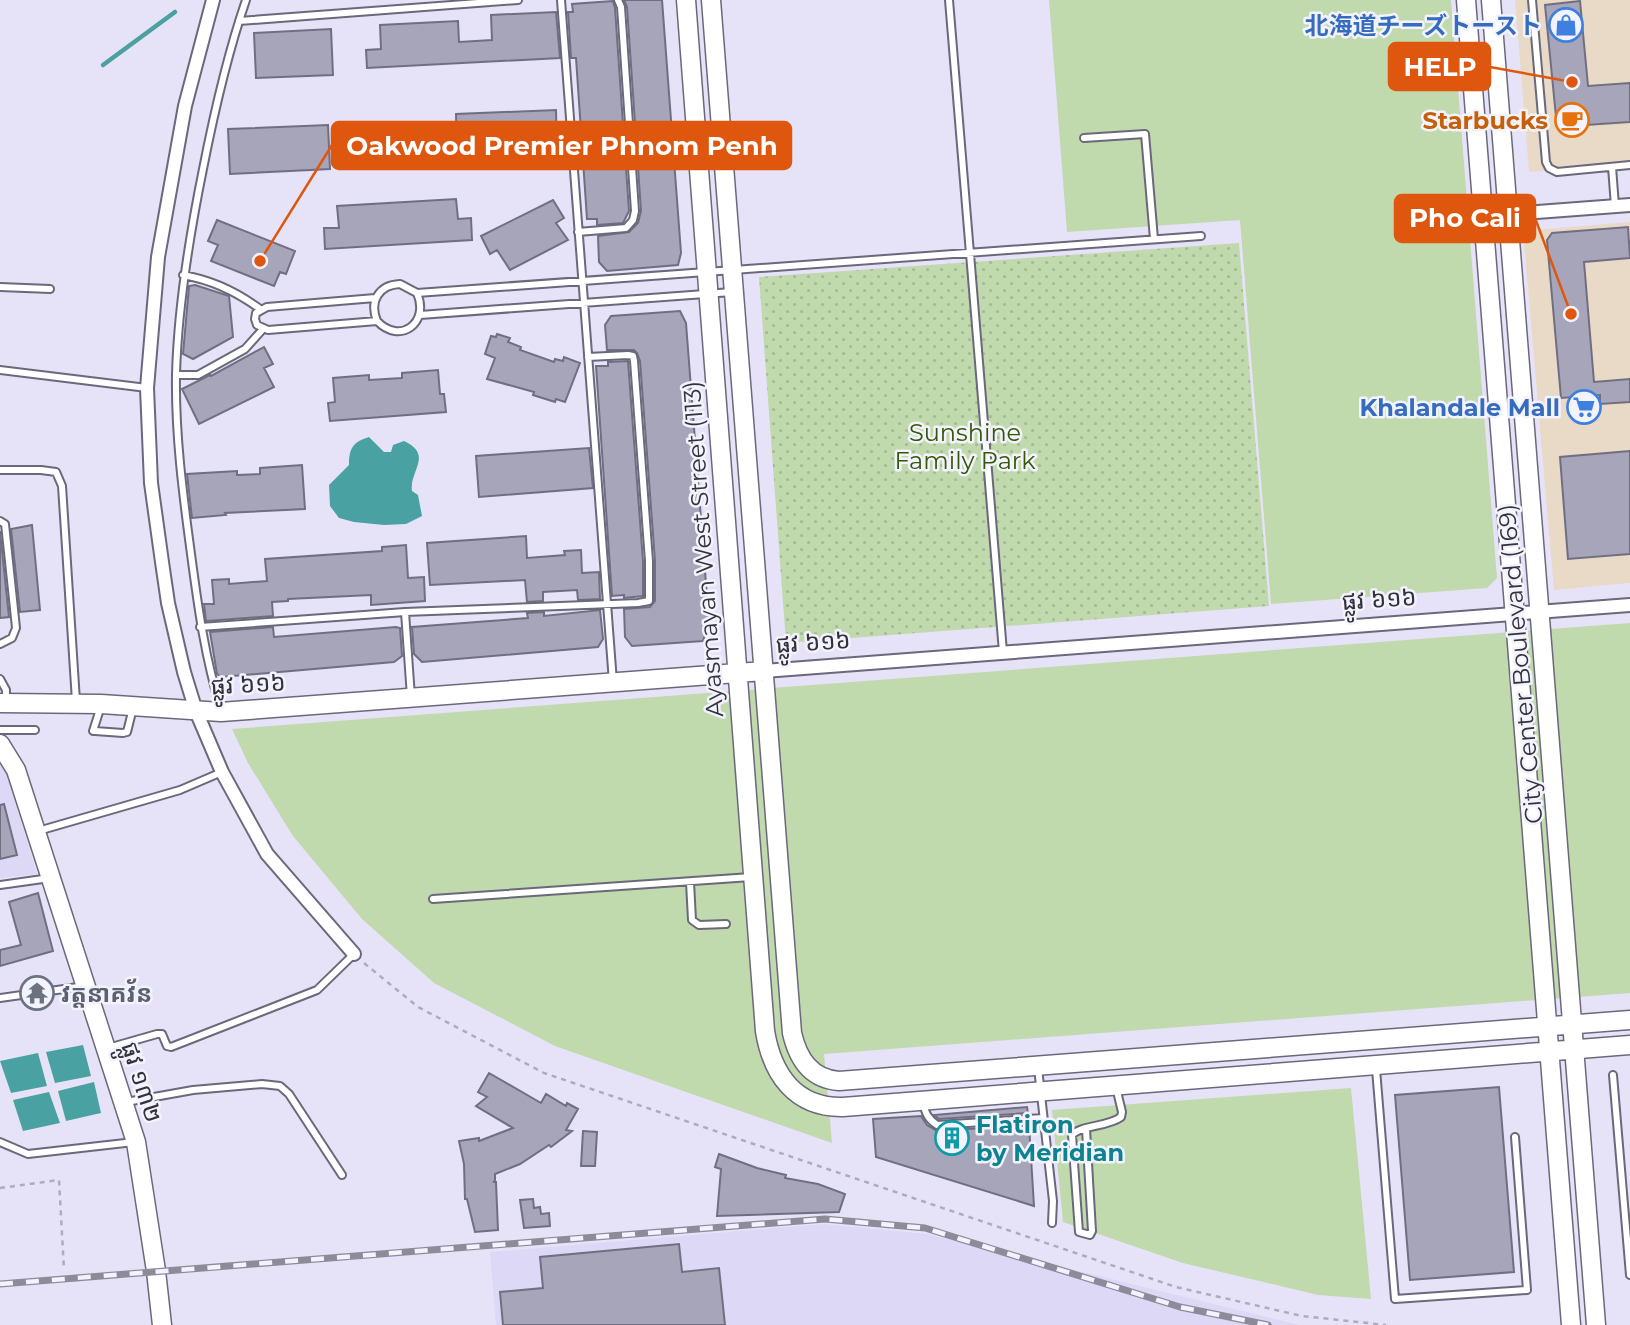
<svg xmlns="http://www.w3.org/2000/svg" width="1630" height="1325" font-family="Montserrat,'Noto Sans SC','Noto Sans JP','Noto Sans Khmer',sans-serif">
  <defs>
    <pattern id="park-dots" width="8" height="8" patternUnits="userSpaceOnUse" patternTransform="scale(1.75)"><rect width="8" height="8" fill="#c0d9ad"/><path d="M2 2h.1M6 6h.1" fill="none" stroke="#a5bb96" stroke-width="1.8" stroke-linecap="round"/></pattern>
  </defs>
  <rect width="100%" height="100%" fill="#e6e3f9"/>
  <!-- commercial -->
  <path fill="#e9dac7" d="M 1515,0 L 1630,0 L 1630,164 L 1529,172 Z
    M 1630,222 L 1630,583 L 1554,590 L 1523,231 Z"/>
  <!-- built -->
  <path fill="#dcd8f5" d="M 0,759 L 3,762 L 37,874 L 0,878 Z
    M 824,1224 L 927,1234 L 1300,1325 L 496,1325 L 490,1252 Z"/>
  <!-- green -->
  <path fill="#c0d9ad" d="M 1049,0 L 1451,0 L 1497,578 L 1487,588 L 1271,604 L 1240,220 L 1067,232 Z
    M 1630,623 L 1630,993 L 824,1054 L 832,1143 L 555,1046 L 434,983 L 362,919 L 293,836 L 248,763 L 232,729 Z
    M 1351,1088 L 1371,1299 L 1318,1295 L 1183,1263 L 1063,1222 L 1052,1110 Z"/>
  <!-- park -->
  <path fill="url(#park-dots)" d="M 1239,243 L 1269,606 L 786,643 L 759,277 Z"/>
  <!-- water -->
  <path fill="#4aa1a1" d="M 369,437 L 384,452 L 391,452 L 393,445 L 404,441 C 434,455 409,471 412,491 L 418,495 L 422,516 L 406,524 L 384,525 L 354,522 L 339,518 L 330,506 L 329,485 L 349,465 C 349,448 353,442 369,437 Z
    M 83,1045 L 91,1076 L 55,1083 L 46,1052 Z
    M 38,1053 L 47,1086 L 11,1093 L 0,1061 Z
    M 94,1082 L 101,1113 L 66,1121 L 58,1091 Z
    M 49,1092 L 60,1123 L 23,1131 L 13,1100 Z"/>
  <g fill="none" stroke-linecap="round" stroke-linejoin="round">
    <!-- stream -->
    <path stroke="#4aa1a1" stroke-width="4.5" d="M 103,65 L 175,12"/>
  </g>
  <!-- building -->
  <path fill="#a6a5b9" stroke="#706f82" stroke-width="2" d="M 624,0 L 662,0 L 681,253 L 678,265 L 607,271 L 599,262 L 598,236 L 629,232 L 638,223 L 641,211 L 627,7 Z
    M 613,1 L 615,8 L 629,211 L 623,223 L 597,225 L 597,219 L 587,219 L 576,58 L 571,58 L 568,12 L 573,12 L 572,4 Z
    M 1580,1 L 1588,86 L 1630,83 L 1630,122 L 1557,127 L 1545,5 Z
    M 556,12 L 560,58 L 367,68 L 366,50 L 381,49 L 380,25 L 458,21 L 459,42 L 492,40 L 491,15 Z
    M 331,29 L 333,75 L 256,78 L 254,33 Z
    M 556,110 L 557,154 L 457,159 L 456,114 Z
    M 328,125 L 330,169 L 230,174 L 228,129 Z
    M 456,199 L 458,219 L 471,218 L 472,240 L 325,249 L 324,228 L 339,228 L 337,206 Z
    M 553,200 L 564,218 L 556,223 L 568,240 L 510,270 L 497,250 L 490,254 L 481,236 Z
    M 217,220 L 295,251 L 286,274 L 280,272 L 274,286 L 211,261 L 218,245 L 208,241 Z
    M 1628,227 L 1630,258 L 1584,262 L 1594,382 L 1630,379 L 1630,402 L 1600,404 L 1600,395 L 1561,398 L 1547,240 L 1552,233 Z
    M 195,285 L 229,296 L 233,337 L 193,359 L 183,354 L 189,286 Z
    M 680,311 L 686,323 L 709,623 L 703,641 L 632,646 L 625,637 L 624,609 L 650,607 L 655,601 L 655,561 L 640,361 L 637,353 L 634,350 L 607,350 L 605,325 L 611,316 Z
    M 497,334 L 510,338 L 508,342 L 521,347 L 520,350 L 554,362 L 555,359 L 563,361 L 564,357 L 580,363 L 565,402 L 556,399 L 555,402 L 533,395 L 534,392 L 487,379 L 495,358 L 485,354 L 491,336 L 496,337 Z
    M 264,347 L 273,364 L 264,368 L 274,387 L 199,424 L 182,389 L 210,375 L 211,376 Z
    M 628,361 L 643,561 L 643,596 L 624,598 L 624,595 L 612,596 L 596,366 L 608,366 L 608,362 Z
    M 438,370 L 440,394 L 444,394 L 446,412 L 330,421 L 328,403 L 335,402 L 333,378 L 369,375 L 369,380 L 402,378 L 402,373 Z
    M 589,448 L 593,488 L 479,497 L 476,456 Z
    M 1630,451 L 1630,554 L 1568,559 L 1560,457 Z
    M 302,465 L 305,509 L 225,513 L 226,515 L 192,518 L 187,474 L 237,471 L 237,475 L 260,474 L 260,468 Z
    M 32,525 L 40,610 L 20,612 L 11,529 Z
    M 0,531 L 9,617 L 0,618 Z
    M 526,536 L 527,558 L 565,555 L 564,551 L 581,550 L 582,573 L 599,572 L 600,599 L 578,600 L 577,590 L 543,592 L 543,601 L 527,602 L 525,580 L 430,585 L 427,543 Z
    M 406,545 L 408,578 L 424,577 L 425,601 L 371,605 L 371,595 L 288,599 L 288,601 L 272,602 L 273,616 L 206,621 L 204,604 L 214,604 L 212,580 L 229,579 L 229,584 L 267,581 L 265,559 L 382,551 L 382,547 Z
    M 600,610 L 603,639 L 598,647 L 422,662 L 414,654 L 412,627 L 528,618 L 527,613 L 544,612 L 544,616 Z
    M 273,627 L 274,637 L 396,627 L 400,628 L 402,656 L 394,662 L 221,677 L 217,674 L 210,632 Z
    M 4,804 L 17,855 L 0,859 L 0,805 Z
    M 38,893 L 53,951 L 0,966 L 0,950 L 21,945 L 9,902 Z
    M 489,1073 L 541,1103 L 546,1094 L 566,1106 L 567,1103 L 578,1109 L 566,1130 L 572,1131 L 551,1147 L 549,1145 L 520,1164 L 495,1174 L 495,1181 L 493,1182 L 496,1182 L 498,1230 L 475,1232 L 467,1199 L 465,1199 L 464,1164 L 459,1141 L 479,1138 L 479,1141 L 513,1128 L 476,1106 L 487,1097 L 478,1092 Z
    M 1499,1087 L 1514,1272 L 1410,1280 L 1395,1095 Z
    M 1027,1107 L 1028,1113 L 939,1119 L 934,1115 Z
    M 921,1116 L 927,1125 L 937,1131 L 1029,1125 L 1034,1206 L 876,1157 L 873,1119 Z
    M 583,1131 L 597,1132 L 595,1166 L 581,1166 Z
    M 719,1154 L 757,1168 L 786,1175 L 785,1178 L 818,1184 L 845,1194 L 839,1212 L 717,1216 L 721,1169 L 715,1167 Z
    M 533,1199 L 534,1208 L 540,1207 L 541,1214 L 549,1213 L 550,1226 L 524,1228 L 520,1200 Z
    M 679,1244 L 682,1272 L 719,1268 L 725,1325 L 503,1325 L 500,1292 L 543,1288 L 540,1257 Z"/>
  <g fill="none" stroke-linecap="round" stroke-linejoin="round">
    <!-- lane casing -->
    <g stroke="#6a687b" stroke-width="10">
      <path id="lane" d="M 561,0 L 613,682
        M 949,0 L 1003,652
        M 1532,0 L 1546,162 L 1549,168 L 1557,172 L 1630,165
        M 239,21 L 518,0
        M 1084,138 L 1145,134 L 1154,239
        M 1612,167 L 1615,206
        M 578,232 L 626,228 L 633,220 L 635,211 L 621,7 L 618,0
        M 183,275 C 212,280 237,292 260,309
        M 0,287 L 50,289
        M 417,293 L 1201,236
        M 375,298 L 267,307 L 256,313 L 255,319 L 257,325 L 268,330 L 377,321 C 400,345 430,323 417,293 L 400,284 C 379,285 369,301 377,321
        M 420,315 L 732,292
        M 0,370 L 147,388
        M 176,375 L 198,375 L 245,349 L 263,329
        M 0,470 L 41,470 L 56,472 L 62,486 L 76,701
        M 0,521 L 5,524 L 16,628 L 12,638 L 0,644
        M 405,612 L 411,697
        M 200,627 L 405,612 L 638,603 L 649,601 L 649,561 L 634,361 L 633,356 L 628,355 L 588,357
        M 0,679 L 6,690 L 6,700
        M 221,710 C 205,658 198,607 191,554 C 183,495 175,434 176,374 C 178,305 189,238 203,169 C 214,113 227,55 246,0
        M 0,730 L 35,730
        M 93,731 L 101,706
        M 95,731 L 123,733 L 127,732 L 133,708
        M 45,829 L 180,790 L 222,772
        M 690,882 L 692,920 L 699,925 L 726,924
        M 0,885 L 50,878
        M 433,899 L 751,877
        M 0,998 L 85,986
        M 108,1048 L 157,1034 L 162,1034 L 167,1046 L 171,1047 L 317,990 L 354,954
        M 1038,1068 L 1053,1201 L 1052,1223
        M 1376,1069 L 1395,1299 L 1527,1290 L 1515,1137
        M 1613,1075 L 1630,1275
        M 126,1102 L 193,1090 L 262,1084 L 280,1086 L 289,1094 L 342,1175
        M 923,1102 C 925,1113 928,1119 937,1125 L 1043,1118
        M 1086,1129 L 1092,1231 L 1090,1235 L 1079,1232 L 1072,1135 C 1080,1125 1108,1127 1121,1117 L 1122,1112 L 1116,1087
        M 0,1142 L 28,1154 L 134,1142"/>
    </g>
    <!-- street casing -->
    <g stroke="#6a687b" stroke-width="16">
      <path id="street" d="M 213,0 L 185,106 L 158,257 L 147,388 L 151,483 L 162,562 L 168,603 L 184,672 L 196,711 L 222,772 L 267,854 L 354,954
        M 1483,216 L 1630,205
        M 764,671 L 1630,605"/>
    </g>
    <!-- secondary casing -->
    <g stroke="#6a687b" stroke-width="21">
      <path id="secondary" d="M 686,0 L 765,1031 C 772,1074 795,1108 843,1107 L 1630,1045
        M 711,0 L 792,1033 C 798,1059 811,1079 839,1081 L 1630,1020
        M 1466,0 L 1571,1325
        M 1491,0 L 1596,1325
        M 0,703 L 101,704 L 221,712 L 764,671
        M 0,744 L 16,770 L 136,1142 L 156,1271 L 162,1325"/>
    </g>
    <!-- path -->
    <path stroke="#adabbd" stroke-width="2.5" stroke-dasharray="5 5" stroke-linecap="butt" d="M 364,963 L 418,1007 L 544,1073 L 1176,1287 L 1302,1316 L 1386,1325
      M 0,1188 L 59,1180 L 64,1270"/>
    <!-- lane -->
    <use href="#lane" stroke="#fff" stroke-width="6"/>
    <!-- street -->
    <use href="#street" stroke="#fff" stroke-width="12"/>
    <!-- secondary -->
    <use href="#secondary" stroke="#fff" stroke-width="18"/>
    <!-- rail casing -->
    <g stroke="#8d8b9a" stroke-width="7">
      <path id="rail" d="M 0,1284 L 825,1219 L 925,1228 L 1180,1307 L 1268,1325"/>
    </g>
    <!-- rail -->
    <use href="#rail" stroke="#f3f2ff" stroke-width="4.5" stroke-dasharray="13" stroke-linecap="butt"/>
  </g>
  <!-- icons -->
  <defs>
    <g id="shop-ring" transform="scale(1.75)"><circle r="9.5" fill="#f3f2ff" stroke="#3f7fe0" stroke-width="1.5"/><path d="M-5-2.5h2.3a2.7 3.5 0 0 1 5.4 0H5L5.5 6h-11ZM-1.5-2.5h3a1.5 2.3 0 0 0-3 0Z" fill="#3f7fe0"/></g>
    <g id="cafe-ring" transform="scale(1.75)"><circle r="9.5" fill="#f3f2ff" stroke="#e8710a" stroke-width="1.5"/><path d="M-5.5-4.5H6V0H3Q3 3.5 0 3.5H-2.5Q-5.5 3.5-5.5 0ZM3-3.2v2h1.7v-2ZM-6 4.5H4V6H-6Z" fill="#e8710a"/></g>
    <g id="supermarket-ring" transform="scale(1.75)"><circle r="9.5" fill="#f3f2ff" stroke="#3f7fe0" stroke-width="1.5"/><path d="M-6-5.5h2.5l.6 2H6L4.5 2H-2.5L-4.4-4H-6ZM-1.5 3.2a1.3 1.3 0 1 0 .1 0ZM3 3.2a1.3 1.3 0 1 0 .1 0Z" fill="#3f7fe0"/></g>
    <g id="temple-ring" transform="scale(1.75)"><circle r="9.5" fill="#f3f2ff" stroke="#6b7280" stroke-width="1.5"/><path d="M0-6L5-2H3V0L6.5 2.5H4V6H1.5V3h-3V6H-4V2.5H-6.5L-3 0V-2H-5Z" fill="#6b7280"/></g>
    <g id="building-ring" transform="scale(1.75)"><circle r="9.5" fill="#f3f2ff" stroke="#0f9aa8" stroke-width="1.5"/><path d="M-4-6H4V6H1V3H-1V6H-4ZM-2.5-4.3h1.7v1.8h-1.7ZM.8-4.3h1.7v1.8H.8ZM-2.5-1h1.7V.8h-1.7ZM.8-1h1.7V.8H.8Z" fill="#0f9aa8"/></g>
  </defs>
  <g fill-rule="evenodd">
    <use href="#shop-ring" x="1566" y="25"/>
    <use href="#cafe-ring" x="1572" y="120"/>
    <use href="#supermarket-ring" x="1584" y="407"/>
    <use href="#temple-ring" x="37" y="993"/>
    <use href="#building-ring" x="952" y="1138"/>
  </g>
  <g text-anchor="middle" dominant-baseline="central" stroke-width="5" stroke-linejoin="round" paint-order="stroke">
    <!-- shop labels -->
    <g font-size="24" font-weight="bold" fill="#366cbe" stroke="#f3f2ff" text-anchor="end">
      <text x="1542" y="25">北海道チーズトースト</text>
      <text x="1560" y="407">Khalandale Mall</text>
    </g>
    <!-- food labels -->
    <g font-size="24" font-weight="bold" fill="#c56008" stroke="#f3f2ff" text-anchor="end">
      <text x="1548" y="120">Starbucks</text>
    </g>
    <!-- park labels -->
    <g font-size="24" fill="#345805" stroke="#f3f2ff">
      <text x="965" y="432">Sunshine<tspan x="965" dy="28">Family Park</tspan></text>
    </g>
    <!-- street labels -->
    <g font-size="24" fill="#33323a" stroke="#f3f2ff">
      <text transform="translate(703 549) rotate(-94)">Ayasmayan West Street (113)</text>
      <text transform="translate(1379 599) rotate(-4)">ផ្លូវ ៦១៦</text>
      <text transform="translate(813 642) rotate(-4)">ផ្លូវ ៦១៦</text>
      <text transform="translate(1520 664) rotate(-95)">City Center Boulevard (169)</text>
      <text transform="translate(248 684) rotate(-3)">ផ្លូវ ៦១៦</text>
      <text transform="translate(142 1082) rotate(72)">ផ្លូវ ១៣២</text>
    </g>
    <!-- worship labels -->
    <g font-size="24" font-weight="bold" fill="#5b616d" stroke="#f3f2ff" text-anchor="start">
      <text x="61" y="993">វត្តនាគវ័ន</text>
    </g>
    <!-- culture labels -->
    <g font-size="24" font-weight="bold" fill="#0d838f" stroke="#f3f2ff" text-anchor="start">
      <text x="976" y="1124">Flatiron<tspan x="976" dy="28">by Meridian</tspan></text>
    </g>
  </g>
  <!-- callouts -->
  <path fill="none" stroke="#df570e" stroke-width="2.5" d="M1572 82L1490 67M260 261L332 145M1571 314L1535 218"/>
  <g fill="#df570e" stroke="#f3f2ff" stroke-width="2.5">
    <circle cx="1572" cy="82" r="7"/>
    <circle cx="260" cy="261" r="7"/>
    <circle cx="1571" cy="314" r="7"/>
  </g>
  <g fill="#df570e" stroke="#df570e" stroke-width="2.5">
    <rect x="1389" y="43" width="101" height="47" rx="7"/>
    <rect x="332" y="122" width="459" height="47" rx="7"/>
    <rect x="1395" y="195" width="140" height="47" rx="7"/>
  </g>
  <g font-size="26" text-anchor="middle" font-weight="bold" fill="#fff">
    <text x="1440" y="76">HELP</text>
    <text x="562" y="155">Oakwood Premier Phnom Penh</text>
    <text x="1465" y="227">Pho Cali</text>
  </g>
</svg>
